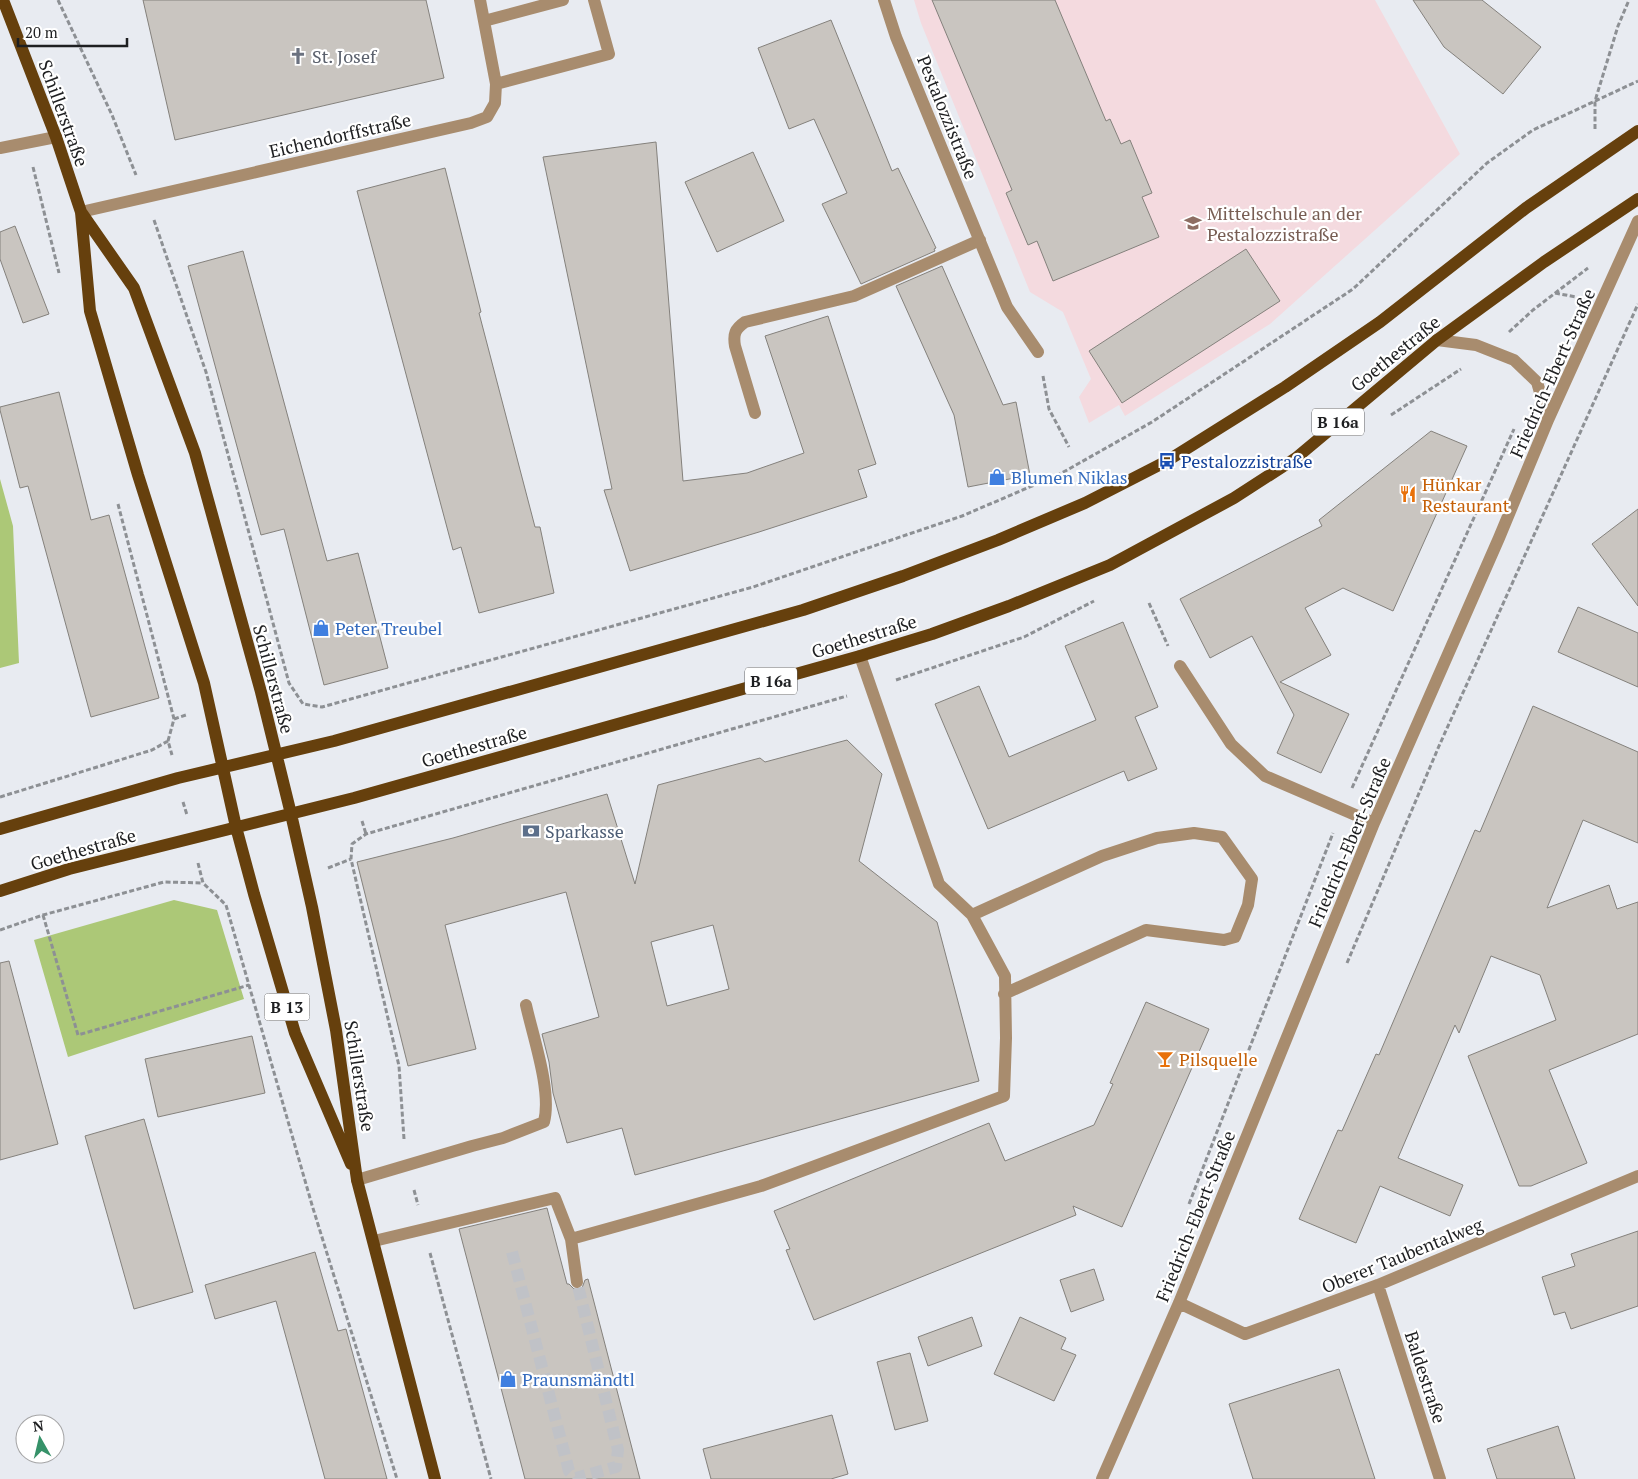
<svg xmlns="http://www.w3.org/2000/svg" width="1638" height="1479" font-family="'PT Serif',serif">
  <rect width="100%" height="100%" fill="#e8ebf1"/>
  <!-- education -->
  <path fill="#f4dadf" d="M 914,0 L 1375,0 L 1460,154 L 1270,324 L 1125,416 L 1119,405 L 1089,423 L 1079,397 L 1091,379 L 1063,312 L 1030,292 L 921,23 Z"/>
  <!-- green -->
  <path fill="#acc877" d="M 0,479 L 13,526 L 19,663 L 0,668 Z
    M 174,900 L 217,910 L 244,999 L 68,1057 L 34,940 Z"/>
  <!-- building -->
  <path fill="#c9c5c0" stroke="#84817c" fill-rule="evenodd" d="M 143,0 L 426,0 L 444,78 L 175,140 Z
    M 932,0 L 1055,0 L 1106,121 L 1110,119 L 1121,144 L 1130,140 L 1152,193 L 1142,197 L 1159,237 L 1053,281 L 1037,241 L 1028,245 L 1006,193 L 1012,190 Z
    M 1413,0 L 1482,0 L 1541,47 L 1503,94 L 1444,47 Z
    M 831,20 L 892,171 L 898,168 L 936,248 L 934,249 L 935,251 L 861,284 L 822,204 L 847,193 L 814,119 L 789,129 L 758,48 Z
    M 656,142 L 683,481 L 747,473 L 804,453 L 765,336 L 828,316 L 876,464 L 858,470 L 867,497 L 759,532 L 630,571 L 604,490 L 612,489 L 543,157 Z
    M 753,152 L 784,221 L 717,252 L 685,182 Z
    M 445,168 L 481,312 L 479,313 L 535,527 L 540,527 L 554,593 L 479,613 L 461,547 L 453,550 L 357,191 Z
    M 15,226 L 49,314 L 23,323 L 0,259 L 0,232 Z
    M 1246,249 L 1280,301 L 1122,403 L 1089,351 Z
    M 243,251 L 327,561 L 358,553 L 388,668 L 324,685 L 284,529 L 261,535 L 188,266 Z
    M 942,266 L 1003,405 L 1016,402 L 1030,475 L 968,487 L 954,415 L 896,286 Z
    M 59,392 L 91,520 L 109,515 L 159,698 L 91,717 L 28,486 L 20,488 L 0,410 L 0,407 Z
    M 1431,431 L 1467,446 L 1393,611 L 1343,588 L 1305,608 L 1331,655 L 1280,682 L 1349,714 L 1321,773 L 1277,753 L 1294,715 L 1252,636 L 1210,658 L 1180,599 L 1322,526 L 1319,520 Z
    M 1638,509 L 1638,606 L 1592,544 Z
    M 1578,607 L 1638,633 L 1638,687 L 1558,652 Z
    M 1123,622 L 1158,707 L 1135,717 L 1157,769 L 1128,781 L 1124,771 L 988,829 L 935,704 L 979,686 L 1009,757 L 1096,720 L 1065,646 Z
    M 1533,706 L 1638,752 L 1638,843 L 1583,820 L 1547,908 L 1609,885 L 1617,909 L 1638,902 L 1638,1034 L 1549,1070 L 1587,1163 L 1531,1186 L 1519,1186 L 1468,1056 L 1556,1020 L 1540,975 L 1491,956 L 1459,1033 L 1455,1025 L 1398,1158 L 1463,1185 L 1450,1216 L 1380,1186 L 1356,1243 L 1299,1219 L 1338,1130 L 1342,1131 L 1376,1054 L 1379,1055 L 1475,830 L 1480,832 Z
    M 847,740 L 882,774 L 859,861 L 937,922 L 979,1081 L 635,1175 L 622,1128 L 567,1143 L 553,1093 L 549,1062 L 542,1034 L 599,1017 L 566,892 L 445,925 L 476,1049 L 408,1066 L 357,862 L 453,838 L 607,794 L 635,884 L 658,785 L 760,758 L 765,762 ZM 713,925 L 729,989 L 667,1006 L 651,942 Z
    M 9,961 L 58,1144 L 0,1160 L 0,963 Z
    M 1146,1002 L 1209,1029 L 1122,1227 L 1073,1206 L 1076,1215 L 814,1320 L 786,1250 L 790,1249 L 774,1211 L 989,1123 L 1005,1161 L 1094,1125 L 1113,1084 L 1110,1083 Z
    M 252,1036 L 265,1093 L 158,1117 L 145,1059 Z
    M 144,1119 L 193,1292 L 134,1309 L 85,1136 Z
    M 547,1208 L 567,1284 L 569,1284 L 574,1289 L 579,1290 L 582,1288 L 585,1280 L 588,1279 L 640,1479 L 525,1479 L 459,1229 Z
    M 1638,1231 L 1638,1306 L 1571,1329 L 1565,1312 L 1554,1315 L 1542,1277 L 1575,1266 L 1571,1254 Z
    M 315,1252 L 338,1331 L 346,1329 L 387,1479 L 325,1479 L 276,1301 L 215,1319 L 205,1285 Z
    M 1094,1269 L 1104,1300 L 1071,1312 L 1060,1280 Z
    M 972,1317 L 982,1346 L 928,1366 L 918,1337 Z
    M 1020,1317 L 1066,1338 L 1061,1349 L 1076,1355 L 1054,1401 L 994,1374 Z
    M 910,1353 L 928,1421 L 895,1430 L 877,1362 Z
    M 1339,1369 L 1375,1479 L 1253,1479 L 1229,1404 Z
    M 832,1415 L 848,1474 L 831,1479 L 711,1479 L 703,1449 Z
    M 1558,1426 L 1575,1479 L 1497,1479 L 1487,1449 Z"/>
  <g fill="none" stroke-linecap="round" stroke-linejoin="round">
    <!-- minor-tunnel -->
    <path stroke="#c0c2c7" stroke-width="12" stroke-dasharray="12 6" stroke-linecap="butt" d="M 512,1252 L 569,1471 L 576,1478 L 616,1467 L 618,1450 L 577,1282"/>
    <!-- path -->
    <path stroke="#8d9094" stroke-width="3" stroke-dasharray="5 2.5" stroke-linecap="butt" d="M 58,0 L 112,115 L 136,175
      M 1595,129 L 1595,101 L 1618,26 L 1629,0
      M 33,167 L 59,273
      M 154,220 L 206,372 L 289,683 L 303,704 L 322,707 L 753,587 L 962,516 L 1060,474 L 1152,422 L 1353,289 L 1487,163 L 1533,130 L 1638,81
      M 1555,293 L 1576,297
      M 1509,332 L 1533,310 L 1588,268
      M 1043,376 L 1049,409 L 1069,447
      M 1391,415 L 1461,369
      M 118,504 L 174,719 L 168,741 L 172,755
      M 1149,603 L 1168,646
      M 896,680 L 1024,637 L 1094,601
      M 174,719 L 186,715
      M 1352,788 L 1514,429
      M 0,797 L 152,750 L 168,741
      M 183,802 L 187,815
      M 362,821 L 366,834
      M 198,863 L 203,883 L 226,905 L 312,1205 L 397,1479
      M 328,868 L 351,859
      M 43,915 L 78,1035 L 249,985
      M 0,930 L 43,915 L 164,882 L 203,883
      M 1347,963 L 1439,746 L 1638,304
      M 404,1139 L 399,1066 L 351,859 L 352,844 L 366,834 L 847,696
      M 414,1190 L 418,1205
      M 1189,1204 L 1333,833
      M 430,1253 L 491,1479"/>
    <!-- minor -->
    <path stroke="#a88c6e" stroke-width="12" d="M 884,0 L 896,37 L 1007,307 L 1038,352
      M 484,21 L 563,0
      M 496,84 L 609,54 L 594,0
      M 0,148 L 56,137
      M 81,212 L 471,123 L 487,117 L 495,103 L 496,84 L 480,0
      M 1437,340 L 1476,345 L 1514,360 L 1537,382 L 1548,420
      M 755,413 L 735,346 C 733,334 735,329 745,322 L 854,296 L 980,240
      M 1180,666 L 1231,744 L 1265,776 L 1374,823
      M 972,915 L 1102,856 L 1157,838 L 1194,833 L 1222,837 L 1252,879 L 1248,905 L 1235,937 L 1224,940 L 1146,930 L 1004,994
      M 357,1180 L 472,1146 L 503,1138 L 544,1122 C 552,1091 533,1037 526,1005
      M 571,1239 L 577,1282
      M 374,1241 L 555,1198 L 571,1239 L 761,1186 L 1004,1096 L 1006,1038 L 1005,976 L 972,915 L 939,884 L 860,656
      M 1378,1285 L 1440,1479
      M 1179,1303 L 1245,1334 L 1378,1285 L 1638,1176
      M 1102,1479 L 1179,1303 L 1374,823 L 1499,538 L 1548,420 L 1638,221"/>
    <!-- major -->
    <path stroke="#66400d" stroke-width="12" d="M 3,0 L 56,137 L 81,212 L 90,311 L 138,475 L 204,683 L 236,827 L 254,894 L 295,1033 L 351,1164
      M 81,212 L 134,288 L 195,453 L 261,692 L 291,814 L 312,907 L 336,1030 L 357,1180 L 435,1479
      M 0,829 L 178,778 L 334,741 L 803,610 L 903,576 L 998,540 L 1085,503 L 1167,461 L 1285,387 L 1380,322 L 1526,208 L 1638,131
      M 0,891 L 69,869 L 354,798 L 860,656 L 932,634 L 1009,606 L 1110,565 L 1234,498 L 1296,458 L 1437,340 L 1544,262 L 1638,199"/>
  </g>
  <!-- icons -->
  <defs>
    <g id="church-bare" transform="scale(1.35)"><path d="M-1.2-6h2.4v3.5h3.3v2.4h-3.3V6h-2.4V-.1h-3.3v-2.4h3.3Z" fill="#6b7280" stroke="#fff" stroke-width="2.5" paint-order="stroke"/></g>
    <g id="school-bare" transform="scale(1.35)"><path d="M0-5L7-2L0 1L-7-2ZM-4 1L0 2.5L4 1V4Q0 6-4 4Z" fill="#8d6e63" stroke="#fff" stroke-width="2.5" paint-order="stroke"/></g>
    <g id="bus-bare" transform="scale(1.35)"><path d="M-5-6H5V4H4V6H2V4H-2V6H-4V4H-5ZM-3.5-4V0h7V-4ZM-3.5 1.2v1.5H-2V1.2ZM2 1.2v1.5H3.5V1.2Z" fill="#1a4fb4" stroke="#fff" stroke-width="2.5" paint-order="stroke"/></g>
    <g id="shop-bare" transform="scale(1.35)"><path d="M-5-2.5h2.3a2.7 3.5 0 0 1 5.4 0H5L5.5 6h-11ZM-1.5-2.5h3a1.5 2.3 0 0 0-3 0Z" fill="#3f7fe0" stroke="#fff" stroke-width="2.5" paint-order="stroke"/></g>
    <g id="restaurant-bare" transform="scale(1.35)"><path d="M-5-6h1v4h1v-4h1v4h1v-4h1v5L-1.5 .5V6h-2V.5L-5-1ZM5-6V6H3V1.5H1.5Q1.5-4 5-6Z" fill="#e8710a" stroke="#fff" stroke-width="2.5" paint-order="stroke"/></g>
    <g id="bank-bare" transform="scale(1.35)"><path d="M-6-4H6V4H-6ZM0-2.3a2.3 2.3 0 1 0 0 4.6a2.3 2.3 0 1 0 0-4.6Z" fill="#5c6f8a" stroke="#fff" stroke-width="2.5" paint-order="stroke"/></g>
    <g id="bar-bare" transform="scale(1.35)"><path d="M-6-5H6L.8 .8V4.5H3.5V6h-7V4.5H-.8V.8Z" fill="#e8710a" stroke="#fff" stroke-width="2.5" paint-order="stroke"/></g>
  </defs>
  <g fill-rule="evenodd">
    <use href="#church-bare" x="298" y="56"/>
    <use href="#school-bare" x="1193" y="223"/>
    <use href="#bus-bare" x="1167" y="461"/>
    <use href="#shop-bare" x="997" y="477"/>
    <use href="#restaurant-bare" x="1408" y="494"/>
    <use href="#shop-bare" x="321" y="628"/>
    <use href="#bank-bare" x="531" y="831"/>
    <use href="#bar-bare" x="1165" y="1059"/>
    <use href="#shop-bare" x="508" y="1379"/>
  </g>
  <g text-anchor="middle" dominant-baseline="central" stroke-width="4.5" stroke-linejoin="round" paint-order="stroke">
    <!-- shield labels -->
    <g fill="#fff" stroke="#626264" stroke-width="1">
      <rect x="1312" y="408.5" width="52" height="27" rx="4"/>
      <rect x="745" y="667.5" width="52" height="27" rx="4"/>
      <rect x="264.5" y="993.5" width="45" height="27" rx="4"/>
    </g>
    <g font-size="16" font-weight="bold" fill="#1e1f21">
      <text x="1338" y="422">B 16a</text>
      <text x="771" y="681">B 16a</text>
      <text x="287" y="1007">B 13</text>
    </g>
    <!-- worship labels -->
    <g font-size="18" fill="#5b616d" stroke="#fff" text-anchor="start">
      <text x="312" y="56">St. Josef</text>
    </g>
    <!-- street labels -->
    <g font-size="18" fill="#1e1f21" stroke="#fff">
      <text transform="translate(64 113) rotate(70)">Schillerstraße</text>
      <text transform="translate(948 117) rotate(68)">Pestalozzistraße</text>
      <text transform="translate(340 135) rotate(-13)">Eichendorffstraße</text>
      <text transform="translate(1395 353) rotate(-39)">Goethestraße</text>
      <text transform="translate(1552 373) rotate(-66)">Friedrich-Ebert-Straße</text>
      <text transform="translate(864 636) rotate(-17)">Goethestraße</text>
      <text transform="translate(274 679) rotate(75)">Schillerstraße</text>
      <text transform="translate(474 746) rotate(-16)">Goethestraße</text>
      <text transform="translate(1349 842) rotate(-67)">Friedrich-Ebert-Straße</text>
      <text transform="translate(83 849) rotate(-16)">Goethestraße</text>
      <text transform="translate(360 1076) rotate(81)">Schillerstraße</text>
      <text transform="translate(1195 1216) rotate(-68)">Friedrich-Ebert-Straße</text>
      <text transform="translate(1402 1255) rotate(-22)">Oberer Taubentalweg</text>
      <text transform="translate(1426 1377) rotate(72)">Baldestraße</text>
    </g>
    <!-- education labels -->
    <g font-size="18" fill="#785e54" stroke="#fff" text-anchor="start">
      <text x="1207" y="213">Mittelschule an der<tspan x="1207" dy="21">Pestalozzistraße</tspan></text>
    </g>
    <!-- transit labels -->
    <g font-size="18" fill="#164399" stroke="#fff" text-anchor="start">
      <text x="1181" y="461">Pestalozzistraße</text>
    </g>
    <!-- shop labels -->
    <g font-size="18" fill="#366cbe" stroke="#fff" text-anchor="start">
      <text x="1011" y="477">Blumen Niklas</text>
      <text x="335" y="628">Peter Treubel</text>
      <text x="522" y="1379">Praunsmändtl</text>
    </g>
    <!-- food labels -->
    <g font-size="18" fill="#c56008" stroke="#fff" text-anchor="start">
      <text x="1422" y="484">Hünkar<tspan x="1422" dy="21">Restaurant</tspan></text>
      <text x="1179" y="1059">Pilsquelle</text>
    </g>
    <!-- service labels -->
    <g font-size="18" fill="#4e5e75" stroke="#fff" text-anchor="start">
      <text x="545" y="831">Sparkasse</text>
    </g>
  </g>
  <!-- north arrow -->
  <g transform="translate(40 1439) rotate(352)"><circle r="24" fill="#ffffff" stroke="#a5a5a6"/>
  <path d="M0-4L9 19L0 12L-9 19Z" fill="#369269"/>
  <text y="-8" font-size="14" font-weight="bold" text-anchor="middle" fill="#1e1f21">N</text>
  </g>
  <!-- scale -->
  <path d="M18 38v8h109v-8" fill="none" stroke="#1e1f21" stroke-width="2.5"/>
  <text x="25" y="38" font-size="15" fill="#1e1f21" stroke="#ffffff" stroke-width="4" paint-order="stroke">20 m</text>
</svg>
